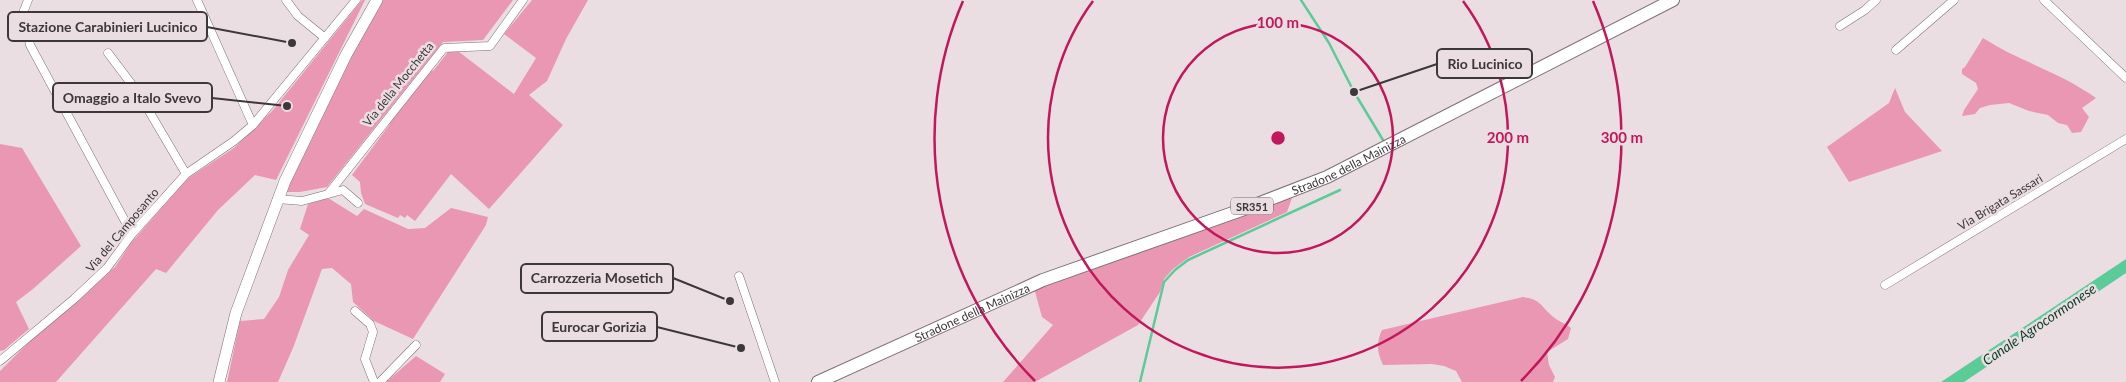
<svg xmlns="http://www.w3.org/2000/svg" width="2126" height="382" font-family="Lato,sans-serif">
  <rect width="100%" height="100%" fill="#ebdee2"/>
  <!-- green -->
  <path fill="#e997b2" d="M 362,0 L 365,0 L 276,180 L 255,175 L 218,210 L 166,273 L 156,269 L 56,382 L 0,382 L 0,371 L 34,337 L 115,267 L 131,243 L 187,179 L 234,148 L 273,110 Z
    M 383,0 L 513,0 L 483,40 L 443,42 L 327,187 L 300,192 L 285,192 L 370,18 Z
    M 532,0 L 588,0 L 566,39 L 547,81 L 529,95 L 563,125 L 489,209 L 451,174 L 415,221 L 407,215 L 405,218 L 400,215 L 398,218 L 365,204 L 361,193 L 360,182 L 352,175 L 390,124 L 387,122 L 429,69 L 433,71 L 448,52 L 454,48 L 514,94 L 536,58 L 504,34 Z
    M 1983,38 C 2020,62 2060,72 2096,98 L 2082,108 L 2089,117 L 2081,132 L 2072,133 L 2067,125 L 2058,123 L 2048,115 L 2029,111 L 2009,103 L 1990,105 L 1980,108 L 1975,114 L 1962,116 L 1964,110 L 1978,89 L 1976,83 L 1962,74 L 1962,69 L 1965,67 Z
    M 1895,88 L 1905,112 L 1942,151 L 1849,182 L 1827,147 L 1889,103 Z
    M 0,144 L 22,148 L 81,246 L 33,289 L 16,302 L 29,329 L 4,350 L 0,351 Z
    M 1293,195 L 1287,212 L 1189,257 L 1173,269 L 1164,279 L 1160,292 L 1138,325 L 1035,382 L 1003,382 L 1053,325 L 1042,317 L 1034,288 Z
    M 328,198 L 357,216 L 364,209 L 408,229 L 425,228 L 451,208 L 488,217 L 486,225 L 413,339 L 374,321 L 353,302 L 351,284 L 332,268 L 322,269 L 293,348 L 278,382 L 227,382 L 240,321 L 264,319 L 279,297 L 288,270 L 309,235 L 300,229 L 308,204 Z
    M 1523,297 C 1539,299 1539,303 1550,314 C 1555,320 1565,323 1571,328 L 1568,339 L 1547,352 L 1549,365 L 1555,377 L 1553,382 L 1462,382 L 1456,371 L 1444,366 L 1432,364 L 1383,365 C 1377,352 1376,343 1382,330 Z
    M 416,356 L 445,374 L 440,382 L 386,382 Z"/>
  <!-- water -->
  <path fill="#5bcb98" d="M 2126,259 L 2126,273 L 1964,382 L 1941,382 Z"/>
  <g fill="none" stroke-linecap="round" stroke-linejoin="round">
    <!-- stream -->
    <path stroke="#5bcb98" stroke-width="2.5" d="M 1301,0 L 1329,43 L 1354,92 L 1383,140
      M 1140,382 L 1164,282 L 1175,270 L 1188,260 L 1340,190"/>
    <!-- street casing -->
    <g stroke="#7d7175" stroke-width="9">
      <path id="street" d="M 28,0 L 23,13 L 30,45 L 132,234
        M 197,0 L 253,125
        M 286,0 L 298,16 L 325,38
        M 2044,0 L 2126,78
        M 1840,26 L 1865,10 L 1876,0
        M 1896,50 L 1954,0
        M 108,53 L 139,94 L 186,174
        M 328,194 L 444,48 L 490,46 L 523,0
        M 278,199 L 302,201 L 343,190 L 358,203
        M 739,276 L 775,382
        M 1885,285 L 2126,139
        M 355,311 L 370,324 L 373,332 L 365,359 L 374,382
        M 0,361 L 74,299 L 107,268 L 132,234 L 186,174 L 234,141 L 253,125 L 356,0
        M 380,382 L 416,345"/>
    </g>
    <!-- secondary casing -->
    <g stroke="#7d7175" stroke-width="12">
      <path id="secondary" d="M 219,382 L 236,313 L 285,181 L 346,55 L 377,0"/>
    </g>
    <!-- primary casing -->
    <g stroke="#7d7175" stroke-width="14">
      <g id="primary">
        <path id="s1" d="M 818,382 L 1043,280 L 1247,208 L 1327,177 L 1673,0"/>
      </g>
    </g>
    <!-- street -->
    <use href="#street" stroke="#fff" stroke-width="8"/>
    <!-- secondary -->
    <use href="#secondary" stroke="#fff" stroke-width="11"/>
    <!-- primary -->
    <use href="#primary" stroke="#fff" stroke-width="12"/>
  </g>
  <!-- distance rings -->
  <g fill="none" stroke="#c2185b" stroke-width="2.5">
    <circle cx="1278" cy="138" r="115"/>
    <path d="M1463 1A230 230 0 1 1 1093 1"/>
    <path d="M1035 381A344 344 0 0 1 963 1M1593 1A344 344 0 0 1 1521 381"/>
  </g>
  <g text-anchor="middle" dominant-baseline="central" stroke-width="5" stroke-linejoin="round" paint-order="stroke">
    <!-- shield labels -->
    <rect fill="#ebdee2" stroke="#70696c" stroke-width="1" x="1231" y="197.5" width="42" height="17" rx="4"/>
    <g font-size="11" font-weight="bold" fill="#3c3739">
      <text x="1252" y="206">SR351</text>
    </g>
    <!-- street labels -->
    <g font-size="12" fill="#3c3739" stroke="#ebdee2">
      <text transform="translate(398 84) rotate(-51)">Via della Mocchetta</text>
      <text stroke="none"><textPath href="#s1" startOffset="574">Stradone della Mainizza</textPath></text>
      <text transform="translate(2000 202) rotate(-31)">Via Brigata Sassari</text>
      <text transform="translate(122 230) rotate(-50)">Via del Camposanto</text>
      <text stroke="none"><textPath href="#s1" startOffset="169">Stradone della Mainizza</textPath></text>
    </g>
    <!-- water labels -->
    <g font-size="14" font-style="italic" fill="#0b3c28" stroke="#ebdee2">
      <text transform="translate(2039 324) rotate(-34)">Canale Agrocormonese</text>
    </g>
  </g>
  <circle cx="1278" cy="138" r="8" fill="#c2185b" stroke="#ebdee2" stroke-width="2.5"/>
  <g font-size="15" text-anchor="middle" font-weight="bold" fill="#c2185b" stroke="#ebdee2" stroke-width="5" stroke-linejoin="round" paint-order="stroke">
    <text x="1278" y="28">100 m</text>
    <text x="1508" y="143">200 m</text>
    <text x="1622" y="143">300 m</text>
  </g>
  <!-- callouts -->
  <path fill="none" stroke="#3c3739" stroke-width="2" d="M292 43L207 27M1354 92L1437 64M287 106L212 98M730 301L673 278M741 348L657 327"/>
  <g fill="#3c3739" stroke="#ebdee2" stroke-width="2">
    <circle cx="292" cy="43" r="5"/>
    <circle cx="1354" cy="92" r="5"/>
    <circle cx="287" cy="106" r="5"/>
    <circle cx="730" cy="301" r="5"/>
    <circle cx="741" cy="348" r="5"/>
  </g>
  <g fill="#ebdee2" stroke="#3c3739" stroke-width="2">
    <rect x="8" y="12" width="199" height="29" rx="5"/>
    <rect x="1437" y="49" width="95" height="29" rx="5"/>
    <rect x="53" y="83" width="159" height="29" rx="5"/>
    <rect x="521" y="264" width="152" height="29" rx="5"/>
    <rect x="542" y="312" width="115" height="29" rx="5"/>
  </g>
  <g font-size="14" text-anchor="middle" font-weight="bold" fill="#3c3739">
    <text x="108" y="32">Stazione Carabinieri Lucinico</text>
    <text x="1485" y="69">Rio Lucinico</text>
    <text x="132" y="103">Omaggio a Italo Svevo</text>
    <text x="597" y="283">Carrozzeria Mosetich</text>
    <text x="599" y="332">Eurocar Gorizia</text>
  </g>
</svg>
